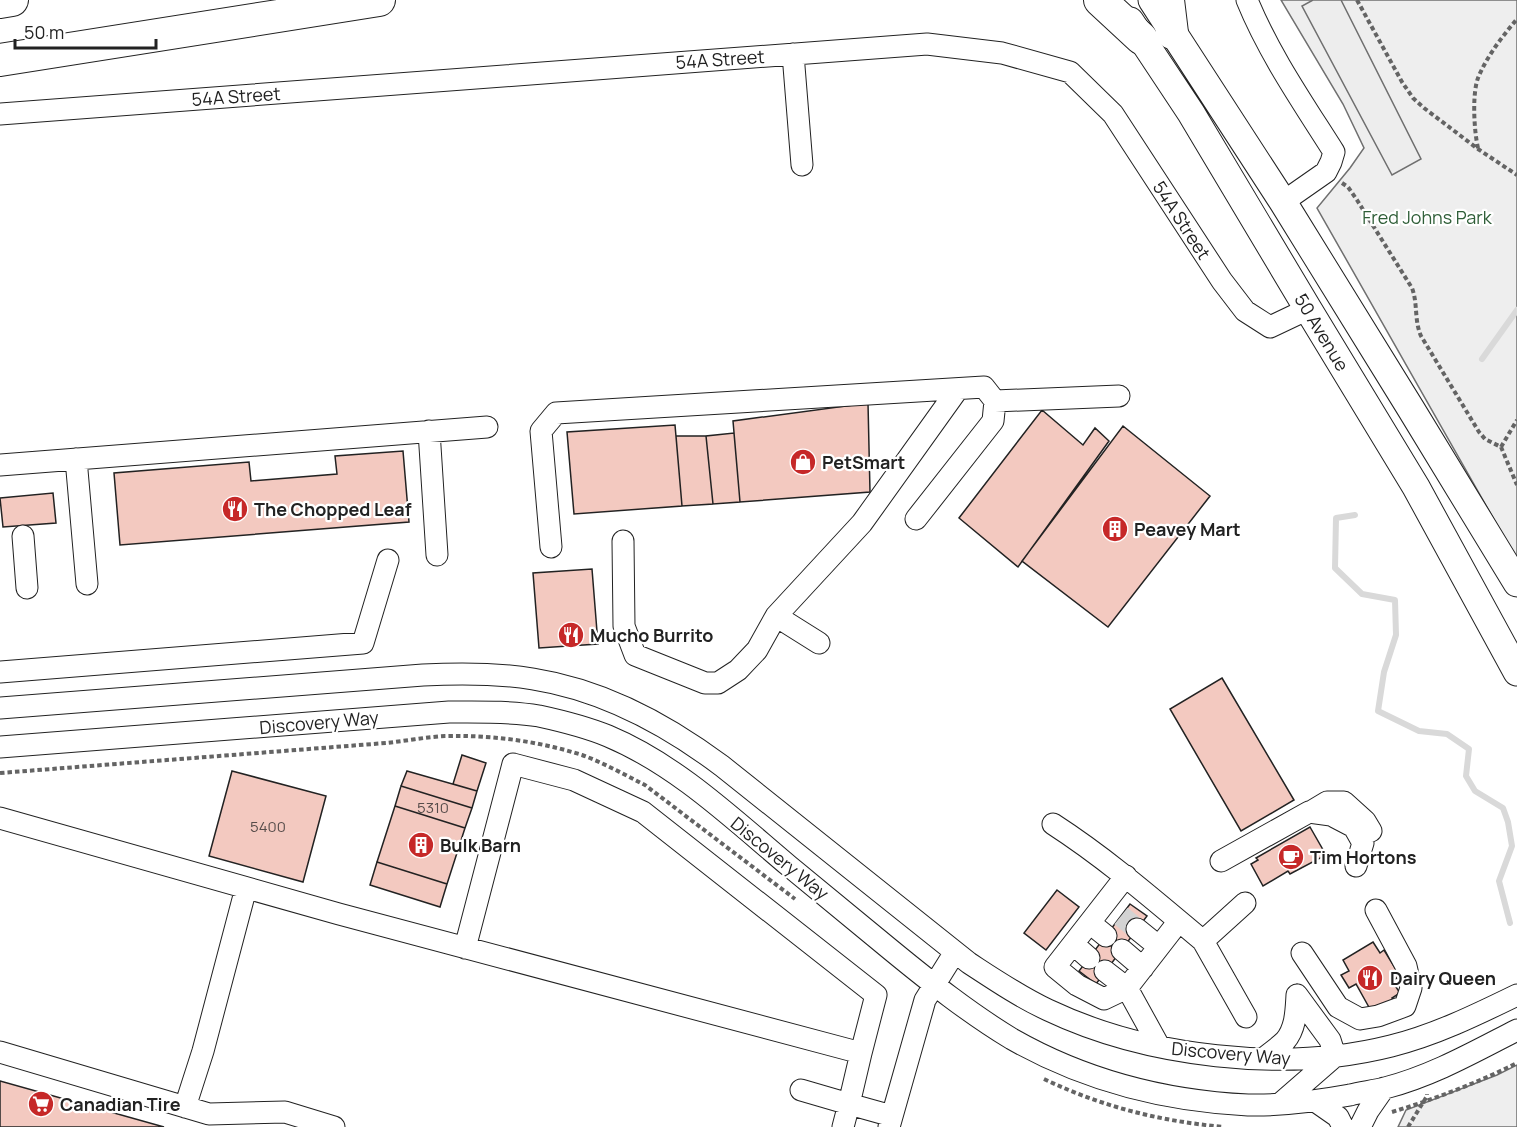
<svg xmlns="http://www.w3.org/2000/svg" width="1517" height="1127" font-family="Manrope,sans-serif">
  <rect width="100%" height="100%" fill="#fff"/>
  <!-- green -->
  <path fill="#eee" stroke="#6f6f6f" stroke-width="1.5" d="M 1281,0 L 1517,0 L 1517,560 L 1317,208 L 1350,168 L 1364,148 L 1343,104 Z
    M 1517,1065 L 1517,1127 L 1398,1127 L 1406,1110 L 1497,1075 Z"/>
  <!-- parking -->
  <path fill="#ededed" stroke="#6f6f6f" stroke-width="1.5" d="M 1313,0 L 1341,0 L 1421,159 L 1392,175 L 1302,6 Z"/>
  <g fill="none" stroke-linecap="round" stroke-linejoin="round">
    <!-- stream -->
    <path stroke="#d9d9d9" stroke-width="6" d="M 1482,359 L 1517,310
      M 1355,515 L 1336,518 L 1335,568 L 1362,594 L 1395,600 L 1396,635 L 1384,672 L 1378,711 L 1419,731 L 1447,734 L 1469,749 L 1466,776 L 1475,791 L 1503,808 L 1508,822 L 1512,846 L 1499,881 L 1510,923"/>
  </g>
  <!-- building -->
  <path fill="#f3c9c0" stroke="#222" stroke-width="1.5" d="M 868,403 L 870,492 L 740,502 L 733,421 Z
    M 1042,410 L 1083,445 L 1095,428 L 1109,441 L 1018,567 L 959,518 Z
    M 675,425 L 682,506 L 574,514 L 567,432 Z
    M 1123,426 L 1210,496 L 1108,627 L 1022,561 Z
    M 734,433 L 740,502 L 713,504 L 706,436 Z
    M 676,436 L 706,436 L 713,504 L 682,506 Z
    M 403,451 L 409,522 L 120,545 L 114,473 L 249,462 L 251,481 L 337,474 L 335,456 Z
    M 53,493 L 56,523 L 3,527 L 0,498 Z
    M 592,569 L 598,644 L 539,648 L 533,573 Z
    M 1222,678 L 1294,800 L 1241,831 L 1170,709 Z
    M 462,755 L 486,763 L 477,791 L 453,784 Z
    M 232,771 L 326,796 L 303,882 L 209,856 Z
    M 407,771 L 477,791 L 472,808 L 401,786 Z
    M 401,786 L 472,808 L 465,828 L 395,806 Z
    M 395,806 L 465,828 L 447,884 L 377,862 Z
    M 1310,827 L 1326,855 L 1290,874 L 1288,871 L 1263,886 L 1251,864 L 1258,860 L 1256,858 Z
    M 377,862 L 447,884 L 440,907 L 370,885 Z
    M 1057,890 L 1079,907 L 1046,950 L 1024,933 Z
    M 1130,904 L 1147,916 L 1096,984 L 1079,971 Z
    M 1373,942 L 1380,953 L 1384,950 L 1400,976 L 1392,981 L 1400,993 L 1392,998 L 1396,1005 L 1370,1009 L 1356,984 L 1349,988 L 1341,975 L 1349,971 L 1343,960 Z
    M 0,1081 L 164,1127 L 0,1127 Z"/>
  <g fill="none" stroke-linecap="round" stroke-linejoin="round">
    <!-- minor-tunnel -->
    <path stroke="#d3d3d3" stroke-width="21" stroke-dasharray="21 10" stroke-linecap="butt" d="M 1121,916 L 1137,929"/>
    <!-- minor casing -->
    <g stroke="#222" stroke-width="23">
      <path id="minor" d="M 1247,0 C 1269,54 1303,103 1334,152 L 1331,162 L 1326,172 L 1283,202
        M 793,54 L 802,165
        M 0,114 L 927,44 L 1002,53 L 1070,72 L 1113,114 L 1222,281 L 1245,311 L 1270,327 L 1308,309
        M 995,401 L 1119,396
        M 429,431 L 437,555
        M 76,459 L 87,584
        M 0,465 L 487,427
        M 23,536 L 27,588
        M 623,541 L 624,626 L 635,655 L 705,683 L 718,683 L 738,670 L 757,650 L 776,616
        M 551,547 L 541,431 L 556,413 L 984,387 L 995,401 L 993,421 L 916,519
        M 819,643 L 776,616 L 862,523 L 958,389
        M 0,672 L 363,643 L 388,560
        M 0,708 L 423,675 C 460,673 497,673 533,679 C 603,690 666,724 722,766 L 969,963 C 995,980 1020,997 1048,1010 C 1147,1057 1284,1073 1391,1046 C 1435,1035 1476,1015 1517,995
        M 0,747 L 449,712 C 478,712 510,711 539,716 C 562,721 586,727 608,736 C 677,765 733,819 789,866 C 823,894 857,922 891,950 C 930,982 969,1013 1012,1039 C 1084,1080 1166,1101 1248,1105 C 1282,1106 1317,1101 1350,1095 C 1361,1092 1374,1091 1385,1088 C 1432,1076 1474,1052 1517,1030
        M 1312,811 L 1327,802 L 1344,802 L 1365,821 L 1371,831
        M 0,818 L 339,914 L 861,1053 L 849,1104 L 892,1116
        M 1053,824 C 1107,859 1154,900 1203,941 L 1245,903
        M 1221,861 L 1309,812 L 1331,815 L 1354,827 L 1363,843 L 1356,866
        M 1126,876 L 1055,967 L 1077,985 L 1104,999 L 1127,988 L 1179,921
        M 1090,923 L 1106,936
        M 1137,929 L 1158,946
        M 1203,941 L 1246,1017
        M 1073,944 L 1089,958
        M 465,948 L 513,764 L 574,780 L 643,812 L 876,995 L 861,1053
        M 1122,950 L 1143,968
        M 1302,953 L 1338,1007 L 1360,1019 L 1378,1016 L 1405,1006 L 1411,988 L 1406,966 L 1376,910
        M 1105,971 L 1127,988 L 1159,1046
        M 1297,995 L 1330,1040 L 1335,1056
        M 0,1052 L 209,1114 L 285,1112 L 334,1127
        M 1263,1059 C 1270,1053 1279,1047 1285,1041 C 1296,1028 1296,1011 1297,995
        M 801,1090 L 849,1104 L 843,1127
        M 1315,1101 L 1338,1117 L 1343,1127
        M 1281,1103 L 1335,1056
        M 185,1107 L 203,1051 L 246,888
        M 889,1127 L 925,1000 L 955,952
        M 1360,1127 L 1368,1111 L 1384,1088"/>
    </g>
    <!-- major casing -->
    <g stroke="#222" stroke-width="29">
      <path id="major" d="M 1152,0 L 1283,202 L 1411,409 L 1517,583
        M 1130,21 L 1191,113 L 1308,309 L 1416,487 L 1517,672"/>
    </g>
    <!-- highway casing -->
    <g stroke="#222" stroke-width="34">
      <path id="highway" d="M 1100,0 L 1141,38
        M 1168,0 L 1172,33
        M 0,2 L 12,0
        M 0,60 L 379,0"/>
    </g>
    <!-- path -->
    <path stroke="#646464" stroke-width="4" stroke-dasharray="4.5 3" stroke-linecap="butt" d="M 1357,0 L 1402,82 L 1413,98 L 1424,108 L 1478,149 L 1517,175
      M 1478,148 C 1474,131 1472,94 1478,78 C 1487,56 1502,37 1517,19
      M 1342,183 L 1348,187 L 1357,200 L 1412,288 C 1418,304 1414,320 1421,336 L 1479,432 L 1485,439 L 1501,447 L 1517,485
      M 1501,447 L 1517,420
      M 0,773 L 386,743 C 405,741 426,737 445,736 C 492,735 538,741 582,755 C 604,763 625,775 645,785 L 795,899
      M 1044,1079 C 1103,1107 1159,1121 1224,1127
      M 1392,1112 C 1435,1099 1477,1083 1517,1063
      M 1408,1127 L 1427,1096 L 1427,1094"/>
    <!-- minor -->
    <use href="#minor" stroke="#fff" stroke-width="21"/>
    <!-- major -->
    <use href="#major" stroke="#fff" stroke-width="27"/>
    <!-- highway -->
    <use href="#highway" stroke="#fff" stroke-width="32"/>
  </g>
  <!-- icons -->
  <defs>
    <g id="shop-disc" transform="scale(1.35)"><circle r="9.5" fill="#c62828" stroke="#fff"/><path d="M-5-2.5h2.3a2.7 3.5 0 0 1 5.4 0H5L5.5 6h-11ZM-1.5-2.5h3a1.5 2.3 0 0 0-3 0Z" fill="#fff"/></g>
    <g id="restaurant-disc" transform="scale(1.35)"><circle r="9.5" fill="#c62828" stroke="#fff"/><path d="M-5-6h1v4h1v-4h1v4h1v-4h1v5L-1.5 .5V6h-2V.5L-5-1ZM5-6V6H3V1.5H1.5Q1.5-4 5-6Z" fill="#fff"/></g>
    <g id="building-disc" transform="scale(1.35)"><circle r="9.5" fill="#c62828" stroke="#fff"/><path d="M-4-6H4V6H1V3H-1V6H-4ZM-2.5-4.3h1.7v1.8h-1.7ZM.8-4.3h1.7v1.8H.8ZM-2.5-1h1.7V.8h-1.7ZM.8-1h1.7V.8H.8Z" fill="#fff"/></g>
    <g id="cafe-disc" transform="scale(1.35)"><circle r="9.5" fill="#c62828" stroke="#fff"/><path d="M-5.5-4.5H6V0H3Q3 3.5 0 3.5H-2.5Q-5.5 3.5-5.5 0ZM3-3.2v2h1.7v-2ZM-6 4.5H4V6H-6Z" fill="#fff"/></g>
    <g id="supermarket-disc" transform="scale(1.35)"><circle r="9.5" fill="#c62828" stroke="#fff"/><path d="M-6-5.5h2.5l.6 2H6L4.5 2H-2.5L-4.4-4H-6ZM-1.5 3.2a1.3 1.3 0 1 0 .1 0ZM3 3.2a1.3 1.3 0 1 0 .1 0Z" fill="#fff"/></g>
  </defs>
  <g fill-rule="evenodd">
    <use href="#shop-disc" x="803" y="462"/>
    <use href="#restaurant-disc" x="235" y="509"/>
    <use href="#building-disc" x="1115" y="529"/>
    <use href="#restaurant-disc" x="571" y="635"/>
    <use href="#building-disc" x="421" y="845"/>
    <use href="#cafe-disc" x="1291" y="857"/>
    <use href="#restaurant-disc" x="1370" y="978"/>
    <use href="#supermarket-disc" x="41" y="1104"/>
  </g>
  <g text-anchor="middle" dominant-baseline="central" stroke-width="4.5" stroke-linejoin="round" paint-order="stroke">
    <!-- number labels -->
    <g font-size="15" fill="#564c4a">
      <text x="433" y="807">5310</text>
      <text x="268" y="826">5400</text>
    </g>
    <!-- street labels -->
    <g font-size="18" fill="#222" stroke="#fff">
      <text transform="translate(720 59) rotate(-4)">54A Street</text>
      <text transform="translate(236 96) rotate(-4)">54A Street</text>
      <text transform="translate(1182 220) rotate(57)">54A Street</text>
      <text transform="translate(1322 332) rotate(59)">50 Avenue</text>
      <text transform="translate(319 722) rotate(-5)">Discovery Way</text>
      <text transform="translate(780 858) rotate(39)">Discovery Way</text>
      <text transform="translate(1231 1053) rotate(5)">Discovery Way</text>
    </g>
    <!-- park labels -->
    <g font-size="18" fill="#2f5e38" stroke="#fff">
      <text x="1427" y="217">Fred Johns Park</text>
    </g>
    <!-- poi labels -->
    <g font-size="18" font-weight="bold" fill="#222" stroke="#fff" text-anchor="start">
      <text x="822" y="462">PetSmart</text>
      <text x="254" y="509">The Chopped Leaf</text>
      <text x="1134" y="529">Peavey Mart</text>
      <text x="590" y="635">Mucho Burrito</text>
      <text x="440" y="845">Bulk Barn</text>
      <text x="1310" y="857">Tim Hortons</text>
      <text x="1390" y="978">Dairy Queen</text>
      <text x="60" y="1104">Canadian Tire</text>
    </g>
  </g>
  <!-- scale -->
  <path d="M15 39v9h141v-9" fill="none" stroke="#222222" stroke-width="3"/>
  <text x="24" y="39" font-size="18" fill="#222222" stroke="#ffffff" stroke-width="4.5" paint-order="stroke">50 m</text>
</svg>
